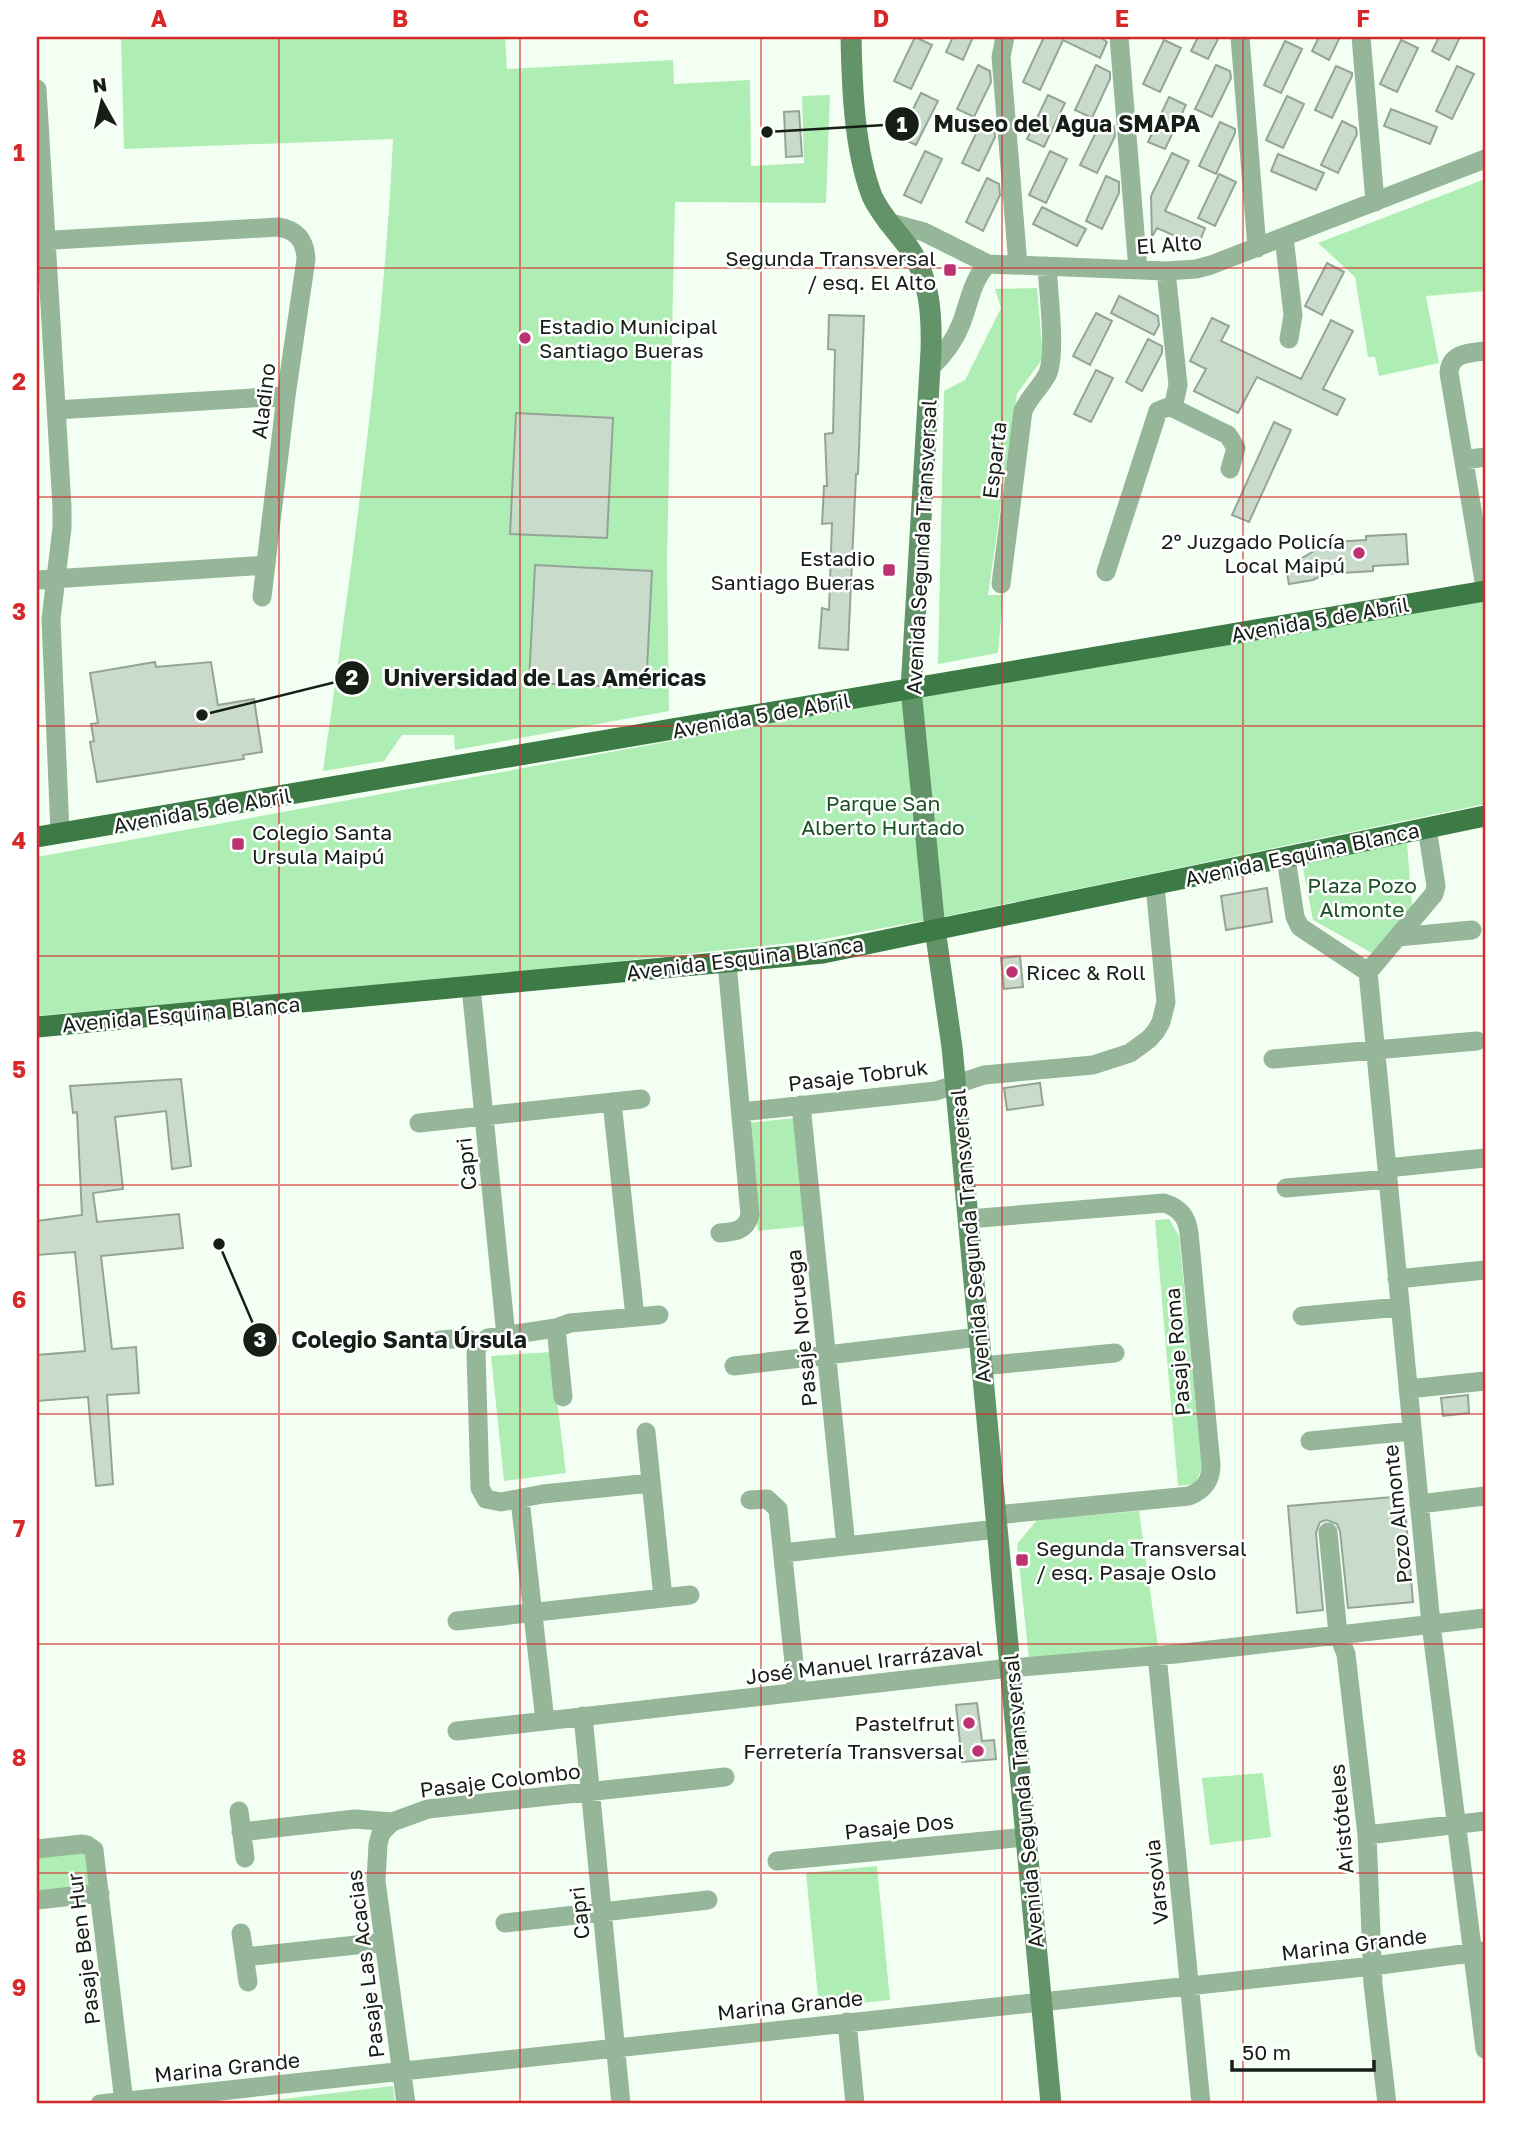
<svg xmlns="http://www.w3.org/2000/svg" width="1522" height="2141" font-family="'Golos Text',sans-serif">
  <rect width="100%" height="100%" fill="#f4fff4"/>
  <!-- green -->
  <path fill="#aeeeb4" d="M 121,37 L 505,37 L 507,69 L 673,60 L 674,84 L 750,80 L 751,166 L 804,163 L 802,96 L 830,95 L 826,203 L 675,202 L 667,560 L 669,711 L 455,750 L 454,735 L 402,735 L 384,761 L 323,771 C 352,561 383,350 393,139 L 124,149 Z
    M 1485,179 L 1485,291 L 1426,296 L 1439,363 L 1379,376 L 1375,357 L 1368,357 L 1355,277 L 1318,243 Z
    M 1037,288 L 1043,358 L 1017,394 L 988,595 L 1003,595 L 998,653 L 938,664 L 944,391 L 965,380 L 1001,308 L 995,289 Z
    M 1485,598 L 1485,804 L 933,919 L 818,940 L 488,975 L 37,1016 L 37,857 L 917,696 Z
    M 1407,843 L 1412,906 L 1372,953 L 1313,920 L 1302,863 Z
    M 795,1118 L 806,1226 L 758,1231 L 747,1123 Z
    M 1169,1219 L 1179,1236 L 1202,1467 L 1195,1484 L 1178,1486 L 1155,1220 Z
    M 551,1352 L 566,1473 L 504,1481 L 491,1356 Z
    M 1139,1511 L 1158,1647 L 1029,1660 L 1017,1544 L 1037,1520 Z
    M 1263,1773 L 1271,1837 L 1210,1845 L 1202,1778 Z
    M 90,1852 L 94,1885 L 37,1896 L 37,1853 Z
    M 877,1866 L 890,2000 L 819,2007 L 806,1873 Z
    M 393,2086 L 395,2104 L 265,2104 L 265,2101 Z"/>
  <!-- building -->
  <path fill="#c9dbca" stroke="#94a596" stroke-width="2" d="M 915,37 L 932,45 L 911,89 L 894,81 Z
    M 953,37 L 973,37 L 963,60 L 946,52 Z
    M 1044,37 L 1100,37 L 1107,42 L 1100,58 L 1063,40 L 1040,90 L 1023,82 Z
    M 1198,37 L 1219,37 L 1208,59 L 1191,51 Z
    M 1319,37 L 1340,37 L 1329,60 L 1312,51 Z
    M 1439,37 L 1460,37 L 1449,60 L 1432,51 Z
    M 1164,40 L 1181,48 L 1160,92 L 1143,84 Z
    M 1401,40 L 1418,48 L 1397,92 L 1380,84 Z
    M 1285,41 L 1302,49 L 1281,93 L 1264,85 Z
    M 978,65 L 990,71 L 991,82 L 974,117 L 957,109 Z
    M 1096,65 L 1110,72 L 1110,79 L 1092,118 L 1075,110 Z
    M 1216,65 L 1230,71 L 1231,78 L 1212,117 L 1195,109 Z
    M 1336,66 L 1352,73 L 1352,76 L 1332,118 L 1315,110 Z
    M 1457,66 L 1474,74 L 1452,119 L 1436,111 Z
    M 921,93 L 938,101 L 916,145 L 899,137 Z
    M 1048,95 L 1065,103 L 1044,147 L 1027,139 Z
    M 1287,96 L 1304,104 L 1283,148 L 1266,140 Z
    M 1169,97 L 1186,105 L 1165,149 L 1148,142 Z
    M 1391,109 L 1437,127 L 1430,144 L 1384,126 Z
    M 799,111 L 802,156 L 786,157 L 784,112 Z
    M 983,119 L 994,124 L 995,137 L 979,171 L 962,163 Z
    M 1102,120 L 1114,126 L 1115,136 L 1097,173 L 1080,165 Z
    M 1342,121 L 1356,128 L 1357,134 L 1338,173 L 1321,165 Z
    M 1220,122 L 1235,129 L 1235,133 L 1216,174 L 1199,166 Z
    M 925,151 L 942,159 L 921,203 L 904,195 Z
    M 1050,151 L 1067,159 L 1046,203 L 1029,195 Z
    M 1172,153 L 1189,161 L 1165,211 L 1205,228 L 1198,246 L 1157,228 L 1152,237 L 1151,196 Z
    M 1278,154 L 1324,173 L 1316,190 L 1271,171 Z
    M 1219,174 L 1236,182 L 1215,226 L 1198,218 Z
    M 1106,176 L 1119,182 L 1119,193 L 1102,229 L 1086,221 Z
    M 987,178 L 999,184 L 1000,195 L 983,231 L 966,222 Z
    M 1042,207 L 1086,229 L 1077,246 L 1033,224 Z
    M 1327,263 L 1344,272 L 1322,315 L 1305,306 Z
    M 1119,296 L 1158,316 L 1159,325 L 1154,335 L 1111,313 Z
    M 1096,313 L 1112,321 L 1090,365 L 1073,356 Z
    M 829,315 L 864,316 L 858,474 L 856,474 L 848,650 L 819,648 L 822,608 L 829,610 L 832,523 L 822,524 L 824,486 L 827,486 L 825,434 L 833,433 L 835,350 L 828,349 Z
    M 1212,318 L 1229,326 L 1221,341 L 1301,379 L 1331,320 L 1353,331 L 1323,389 L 1345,399 L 1337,415 L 1257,377 L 1238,413 L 1194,391 L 1206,369 L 1190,361 Z
    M 1148,339 L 1162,346 L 1162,353 L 1142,391 L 1126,382 Z
    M 1096,370 L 1113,378 L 1091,422 L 1074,414 Z
    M 516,413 L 613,418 L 607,538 L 510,534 Z
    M 1274,422 L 1291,430 L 1249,522 L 1232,515 Z
    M 1406,534 L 1408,564 L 1373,566 L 1373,571 L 1325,574 L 1313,580 L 1289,584 L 1286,567 L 1330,542 L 1366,540 L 1366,536 Z
    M 535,565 L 652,571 L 646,688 L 529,683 Z
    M 155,662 L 156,667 L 211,662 L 218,705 L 254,699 L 262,752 L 243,755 L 244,759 L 97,782 L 90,742 L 94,741 L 91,724 L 98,723 L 90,673 Z
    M 1267,888 L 1272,922 L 1226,930 L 1221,896 Z
    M 1020,956 L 1023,987 L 1004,989 L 1001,958 Z
    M 181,1079 L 191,1166 L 172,1169 L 166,1111 L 115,1117 L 123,1189 L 93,1193 L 97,1222 L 179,1214 L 183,1248 L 101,1256 L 112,1349 L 136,1347 L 139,1393 L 107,1395 L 113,1484 L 96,1486 L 88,1397 L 37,1401 L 37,1355 L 85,1351 L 75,1252 L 37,1255 L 37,1221 L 82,1215 L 77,1112 L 73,1113 L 70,1086 Z
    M 1040,1083 L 1043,1105 L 1007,1110 L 1004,1088 Z
    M 1468,1395 L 1469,1413 L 1443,1416 L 1441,1398 Z
    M 1404,1496 L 1413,1602 L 1348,1608 L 1340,1531 L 1337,1524 L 1327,1520 L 1320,1522 L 1316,1533 L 1323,1610 L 1297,1613 L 1288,1506 Z
    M 977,1703 L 982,1741 L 994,1740 L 996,1759 L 962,1762 L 956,1705 Z"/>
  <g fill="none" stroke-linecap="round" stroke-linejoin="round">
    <!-- street -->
    <path stroke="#95b698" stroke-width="19" d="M 1005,37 L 1001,57 L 1018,265
      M 1119,37 L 1138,270
      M 1240,37 L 1257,248
      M 1361,37 L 1375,202
      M 37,89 L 62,507 L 62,528 L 51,619 L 60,833
      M 887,222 L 924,232 L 988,264 L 1166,271 L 1196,269 L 1211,265 L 1485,159
      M 1284,237 L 1293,315 L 1289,339
      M 37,241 L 278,227 C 297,230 305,240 306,259 L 286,396 L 262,597
      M 1166,271 L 1178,385 L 1173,408
      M 1485,351 C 1469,353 1450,353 1449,373 L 1485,587
      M 930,368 C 944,355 954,342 961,324 C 969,304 972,279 988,264
      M 56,410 L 286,396
      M 1464,460 L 1485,457
      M 1106,572 L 1158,411 L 1168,407 L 1173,408 L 1228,435 L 1236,448 L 1230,469
      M 37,580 L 266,565
      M 1001,584 L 1023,411 C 1029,397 1040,388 1047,375 C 1057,356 1048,290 1047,266
      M 1427,828 L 1436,886 L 1434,894 L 1368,972 L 1431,1624 L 1485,2049
      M 1286,858 L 1295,917 L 1300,927 L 1368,972
      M 1398,937 L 1472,930
      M 471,987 L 506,1336
      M 1273,1059 L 1477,1041
      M 612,1102 L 635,1317
      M 801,1105 L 846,1546
      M 741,1112 L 936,1091 L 984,1075 L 1093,1065 L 1130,1053 L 1149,1039 L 1156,1031 L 1161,1022 L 1166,1002 L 1155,885
      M 419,1123 L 641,1099
      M 1387,1168 L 1485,1158
      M 1286,1188 L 1388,1179
      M 968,1219 L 1164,1203 C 1180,1208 1187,1217 1189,1233 L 1211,1465 C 1211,1481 1204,1490 1189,1496 L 996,1515
      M 720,1233 C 734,1232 746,1231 750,1215 L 727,963
      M 1397,1279 L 1485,1270
      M 1302,1316 L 1400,1307
      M 556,1328 L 563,1397
      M 440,1340 L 466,1338 L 478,1345
      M 734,1366 L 979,1337
      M 982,1366 L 1115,1353
      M 1408,1389 L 1485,1381
      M 646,1432 L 663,1598
      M 1310,1441 L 1412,1431
      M 651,1483 L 543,1494 L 501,1502 L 486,1499 L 480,1488 L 476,1353 L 478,1345 L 488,1338 L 556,1328 L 570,1323 L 659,1315
      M 520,1500 L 545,1721
      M 750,1500 L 767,1499 L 778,1509 L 797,1692
      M 1419,1504 L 1485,1496
      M 1328,1532 L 1338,1634 L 1346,1654 L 1367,1835 L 1373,1984 L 1387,2104
      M 783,1553 L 997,1529
      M 457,1621 L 690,1595
      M 1157,1655 L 1201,2104
      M 583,1716 L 621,2104
      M 457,1731 L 1010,1668 L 1175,1654 L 1485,1618
      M 239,1811 L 245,1858
      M 392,1822 L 381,1833 L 378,1844 L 376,1881 L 406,2104
      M 241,1832 L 355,1819 L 392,1822 L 428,1809 L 725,1777
      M 1367,1835 L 1485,1821
      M 37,1849 L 82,1844 L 87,1845 L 94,1850 L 124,2102
      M 777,1861 L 1026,1837
      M 37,1900 L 100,1893
      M 505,1923 L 708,1900
      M 241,1933 L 248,1982
      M 245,1957 L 384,1942
      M 847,2022 L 855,2104
      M 100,2104 L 1373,1966 L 1485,1951"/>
    <!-- secondary -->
    <path stroke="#639469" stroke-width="21" d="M 851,37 C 852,86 854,149 872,196 C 881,216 896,230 909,248 C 930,278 932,315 931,351 L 911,689 L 935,929 L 952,1047 L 1051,2104"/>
    <!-- primary -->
    <path stroke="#3c7b46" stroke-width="21" d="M 37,837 L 1485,591
      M 37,1027 L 823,953 L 1485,816"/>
  </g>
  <!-- grid -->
  <path fill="none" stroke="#d62828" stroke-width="2" stroke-opacity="0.55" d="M 279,37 L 279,2104M 520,37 L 520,2104M 761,37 L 761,2104M 1002,37 L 1002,2104M 1243,37 L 1243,2104M 37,268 L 1485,268M 37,497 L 1485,497M 37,726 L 1485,726M 37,956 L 1485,956M 37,1185 L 1485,1185M 37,1414 L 1485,1414M 37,1644 L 1485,1644M 37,1873 L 1485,1873"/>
  <!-- markers -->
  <g fill="#bc3371" stroke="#fff" stroke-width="2.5">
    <rect x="943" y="263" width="14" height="14" rx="3.5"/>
    <circle cx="525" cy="338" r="7"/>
    <circle cx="1359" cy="553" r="7"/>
    <rect x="882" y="563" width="14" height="14" rx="3.5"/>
    <rect x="231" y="837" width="14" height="14" rx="3.5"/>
    <circle cx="1012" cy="972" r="7"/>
    <rect x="1015" y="1553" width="14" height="14" rx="3.5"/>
    <circle cx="969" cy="1723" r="7"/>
    <circle cx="978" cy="1751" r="7"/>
  </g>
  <g text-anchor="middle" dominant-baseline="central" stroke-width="5" stroke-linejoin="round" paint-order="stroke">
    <!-- street labels -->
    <g font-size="21" fill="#171e18" stroke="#fff">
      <text transform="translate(1169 244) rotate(-4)">El Alto</text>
      <text transform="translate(263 401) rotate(-83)">Aladino</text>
      <text transform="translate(994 460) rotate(-83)">Esparta</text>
      <text transform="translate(921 547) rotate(-87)">Avenida Segunda Transversal</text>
      <text transform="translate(1320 619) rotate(-10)">Avenida 5 de Abril</text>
      <text transform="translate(761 715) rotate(-10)">Avenida 5 de Abril</text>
      <text transform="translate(202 810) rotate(-10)">Avenida 5 de Abril</text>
      <text transform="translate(1302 854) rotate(-12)">Avenida Esquina Blanca</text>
      <text transform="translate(745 958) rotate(-7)">Avenida Esquina Blanca</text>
      <text transform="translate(181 1014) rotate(-5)">Avenida Esquina Blanca</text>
      <text transform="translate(858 1075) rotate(-7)">Pasaje Tobruk</text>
      <text transform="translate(466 1164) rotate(-96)">Capri</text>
      <text transform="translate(970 1236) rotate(-95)">Avenida Segunda Transversal</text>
      <text transform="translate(801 1328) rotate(-96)">Pasaje Noruega</text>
      <text transform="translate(1177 1352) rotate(-95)">Pasaje Roma</text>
      <text transform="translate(1397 1514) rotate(-96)">Pozo Almonte</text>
      <text transform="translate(864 1662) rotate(-7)">José Manuel Irarrázaval</text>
      <text transform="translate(500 1780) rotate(-7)">Pasaje Colombo</text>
      <text transform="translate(1023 1801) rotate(-95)">Avenida Segunda Transversal</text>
      <text transform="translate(1341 1819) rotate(-95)">Aristóteles</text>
      <text transform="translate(899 1826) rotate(-6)">Pasaje Dos</text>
      <text transform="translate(1156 1882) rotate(-96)">Varsovia</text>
      <text transform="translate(579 1913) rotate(-96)">Capri</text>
      <text transform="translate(1354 1944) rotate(-7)">Marina Grande</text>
      <text transform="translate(83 1949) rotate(-97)">Pasaje Ben Hur</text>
      <text transform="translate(365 1964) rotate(-97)">Pasaje Las Acacias</text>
      <text transform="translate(790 2005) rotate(-6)">Marina Grande</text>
      <text transform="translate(227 2067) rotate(-6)">Marina Grande</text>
    </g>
    <!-- poi labels -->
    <g font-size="21" fill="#171e18" stroke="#fff" text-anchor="end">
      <text x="936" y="258">Segunda Transversal<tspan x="936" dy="24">/ esq. El Alto</tspan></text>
      <text x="539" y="326" text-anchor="start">Estadio Municipal<tspan x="539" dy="24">Santiago Bueras</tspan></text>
      <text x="1345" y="541">2° Juzgado Policía<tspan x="1345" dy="24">Local Maipú</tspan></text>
      <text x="875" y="558">Estadio<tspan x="875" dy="24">Santiago Bueras</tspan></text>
      <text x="252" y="832" text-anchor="start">Colegio Santa<tspan x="252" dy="24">Ursula Maipú</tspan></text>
      <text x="1026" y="972" text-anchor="start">Ricec &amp; Roll</text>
      <text x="1036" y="1548" text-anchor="start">Segunda Transversal<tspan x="1036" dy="24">/ esq. Pasaje Oslo</tspan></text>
      <text x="955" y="1723">Pastelfrut</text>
      <text x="964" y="1751">Ferretería Transversal</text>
    </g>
    <!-- park labels -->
    <g font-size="21" fill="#1a5125" stroke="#fff">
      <text x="883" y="803">Parque San<tspan x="883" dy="24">Alberto Hurtado</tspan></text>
      <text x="1362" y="885">Plaza Pozo<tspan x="1362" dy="24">Almonte</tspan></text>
    </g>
  </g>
  <!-- callouts -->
  <path fill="none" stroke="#171e18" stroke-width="2.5" d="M767 132L902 124M202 715L352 678M219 1244L260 1340"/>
  <g fill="#171e18" stroke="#fff" stroke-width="2.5">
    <circle cx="767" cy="132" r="7"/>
    <circle cx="202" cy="715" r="7"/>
    <circle cx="219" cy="1244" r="7"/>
    <circle cx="902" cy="124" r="18"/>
    <circle cx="352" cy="678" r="18"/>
    <circle cx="260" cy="1340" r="18"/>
  </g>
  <g font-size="21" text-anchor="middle" font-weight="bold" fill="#fff">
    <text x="902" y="132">1</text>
    <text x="352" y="685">2</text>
    <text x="260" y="1347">3</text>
  </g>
  <g font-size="23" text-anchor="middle" font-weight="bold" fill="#171e18" stroke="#fff" stroke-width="5" stroke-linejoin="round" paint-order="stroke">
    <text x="1067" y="132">Museo del Agua SMAPA</text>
    <text x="545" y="686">Universidad de Las Américas</text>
    <text x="409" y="1348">Colegio Santa Úrsula</text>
  </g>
  <!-- border -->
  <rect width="1522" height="2141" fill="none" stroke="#ffffff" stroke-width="77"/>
  <!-- north arrow -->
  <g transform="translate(102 102) rotate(352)" stroke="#ffffff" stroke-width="5" paint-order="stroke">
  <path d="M0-5L12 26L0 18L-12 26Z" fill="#171e18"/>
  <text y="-10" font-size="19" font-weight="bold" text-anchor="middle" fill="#171e18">N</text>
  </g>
  <!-- scale -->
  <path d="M1232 2060v10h142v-10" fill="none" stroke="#171e18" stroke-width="3.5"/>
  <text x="1242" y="2060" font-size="21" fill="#171e18" stroke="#ffffff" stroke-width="5" paint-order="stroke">50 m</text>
  <rect x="38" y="38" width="1446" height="2064" fill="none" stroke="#d62828" stroke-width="2.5"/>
  <g font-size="23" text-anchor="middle" font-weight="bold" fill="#d62828">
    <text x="159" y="27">A</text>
    <text x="400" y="27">B</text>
    <text x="641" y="27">C</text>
    <text x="881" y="27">D</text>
    <text x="1122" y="27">E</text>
    <text x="1363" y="27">F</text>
    <text x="19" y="161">1</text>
    <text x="19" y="390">2</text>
    <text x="19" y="620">3</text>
    <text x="19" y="849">4</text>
    <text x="19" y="1078">5</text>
    <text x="19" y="1308">6</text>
    <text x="19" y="1537">7</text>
    <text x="19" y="1766">8</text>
    <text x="19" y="1996">9</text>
  </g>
</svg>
